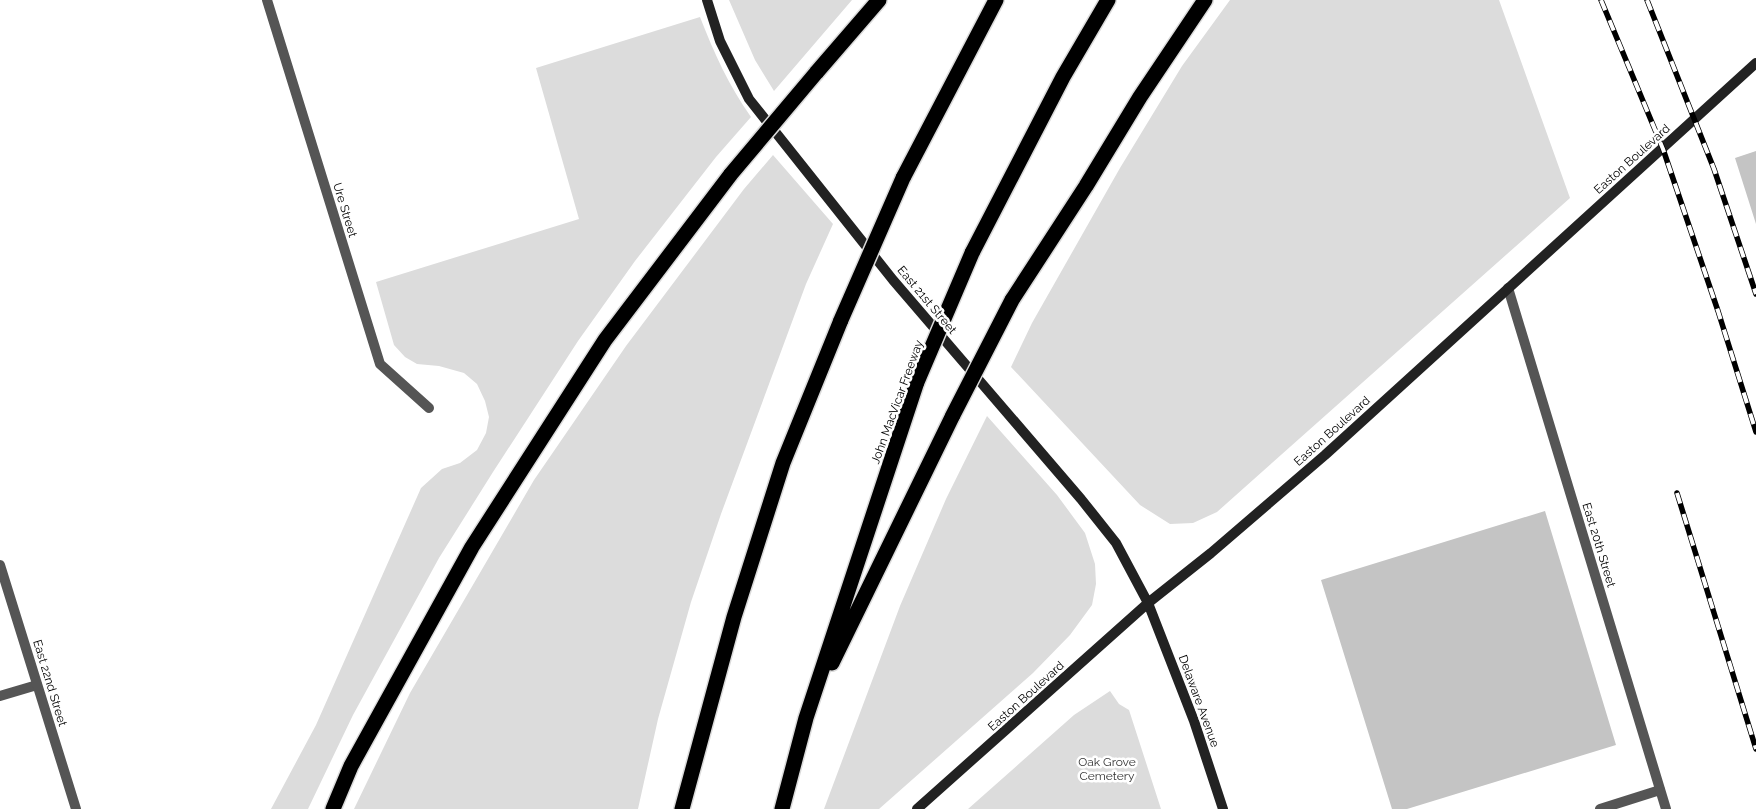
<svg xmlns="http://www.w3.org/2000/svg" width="1756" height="809" font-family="Raleway,sans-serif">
  <rect width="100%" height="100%" fill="#fff"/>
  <!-- green -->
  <path fill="#dcdcdc" d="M 729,0 L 852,0 L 774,91 L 755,60 Z
    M 1230,0 L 1499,0 L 1570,198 L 1217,512 L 1193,523 L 1170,524 L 1140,505 L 1011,367 L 1032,323 L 1120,168 L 1182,66 Z
    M 700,17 C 714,53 729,86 751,117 L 716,157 L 635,261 L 578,341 L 493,472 L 439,558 L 353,715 L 308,809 L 271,809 L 316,725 L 421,488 L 442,469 L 460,463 L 477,450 L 486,433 L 489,417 L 485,401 L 477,384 L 464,373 L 439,366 L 417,364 L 405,357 L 394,345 L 376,282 L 579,219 L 536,68 Z
    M 773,155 L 833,224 L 806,284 L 721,514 L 691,602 L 658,719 L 638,809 L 354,809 L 410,693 L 534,480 L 626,346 L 744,189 Z
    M 987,416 L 1057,495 L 1085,533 L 1095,564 L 1096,584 L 1092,605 L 1070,635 L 1033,673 L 879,809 L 824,809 L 900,606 L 946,499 Z
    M 1110,691 L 1119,704 L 1129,710 L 1161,809 L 968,809 L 1074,715 Z"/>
  <!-- building -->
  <path fill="#c4c4c4" d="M 1756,151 L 1756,224 L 1735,158 Z
    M 1545,511 L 1616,745 L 1407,809 L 1392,809 L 1321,580 Z"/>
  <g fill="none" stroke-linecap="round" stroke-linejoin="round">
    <!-- highway casing -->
    <g stroke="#dbdbdb" stroke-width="18">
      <path id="highway" d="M 816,73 L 879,0
        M 903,178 L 996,0
        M 972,253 L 1063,77 L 1108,0
        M 1012,300 L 1086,186 L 1140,97 L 1205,0
        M 832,663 L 953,415
        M 333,809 L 351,766 L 472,547 L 605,340 L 731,174
        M 682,809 L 734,617 L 783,463 L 841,320
        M 782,809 L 806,718 L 917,382"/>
    </g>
    <!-- lane -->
    <path stroke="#555" stroke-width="10" d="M 0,696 L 37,685
      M 1600,809 L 1660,790"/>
    <!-- street -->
    <path stroke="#555" stroke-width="10" d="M 267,0 L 380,364 L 429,408
      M 1508,288 L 1666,809
      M 0,565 L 76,809"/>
    <!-- secondary -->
    <path stroke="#222" stroke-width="10" d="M 707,0 L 720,41 L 749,99 L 893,280 L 1081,499 L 1116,543 L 1148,603 L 1194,721 L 1223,809
      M 917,809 L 1148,603 L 1211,553 L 1325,455 L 1756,63"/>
    <!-- highway -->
    <use href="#highway" stroke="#000" stroke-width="15"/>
    <!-- rail casing -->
    <g stroke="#000" stroke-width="5.5">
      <path id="rail" d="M 1601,0 L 1663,149 L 1718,311 L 1756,432
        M 1647,0 L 1714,169 L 1756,294
        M 1677,493 L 1756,749"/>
    </g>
    <!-- rail -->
    <use href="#rail" stroke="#fff" stroke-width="4" stroke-dasharray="11" stroke-linecap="butt"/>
    <!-- highway-bridge casing -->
    <g stroke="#dbdbdb" stroke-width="18" stroke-linecap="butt">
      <path id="highway-bridge" d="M 731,174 L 816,73
        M 841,320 L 903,178
        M 917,382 L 972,253
        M 953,415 L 1012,300"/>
    </g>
    <!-- highway-bridge -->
    <use href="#highway-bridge" stroke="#000" stroke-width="15"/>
  </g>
  <g text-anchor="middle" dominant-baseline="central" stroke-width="5" stroke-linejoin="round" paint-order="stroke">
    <!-- street labels -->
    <g font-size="12" fill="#000" stroke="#fff">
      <text transform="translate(1632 159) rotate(-42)">Easton Boulevard</text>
      <text transform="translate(345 210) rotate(73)">Ure Street</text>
      <text transform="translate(927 300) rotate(50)">East 21st Street</text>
      <text transform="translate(897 402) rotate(-70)">John MacVicar Freeway</text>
      <text transform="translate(1332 431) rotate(-42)">Easton Boulevard</text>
      <text transform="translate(1599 545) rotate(73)">East 20th Street</text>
      <text transform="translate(50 683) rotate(73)">East 22nd Street</text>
      <text transform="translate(1026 696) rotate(-42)">Easton Boulevard</text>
      <text transform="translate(1199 701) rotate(70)">Delaware Avenue</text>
    </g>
    <!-- park labels -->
    <g font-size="12" fill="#333" stroke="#fff">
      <text x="1107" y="762">Oak Grove<tspan x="1107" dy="14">Cemetery</tspan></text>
    </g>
  </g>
</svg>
